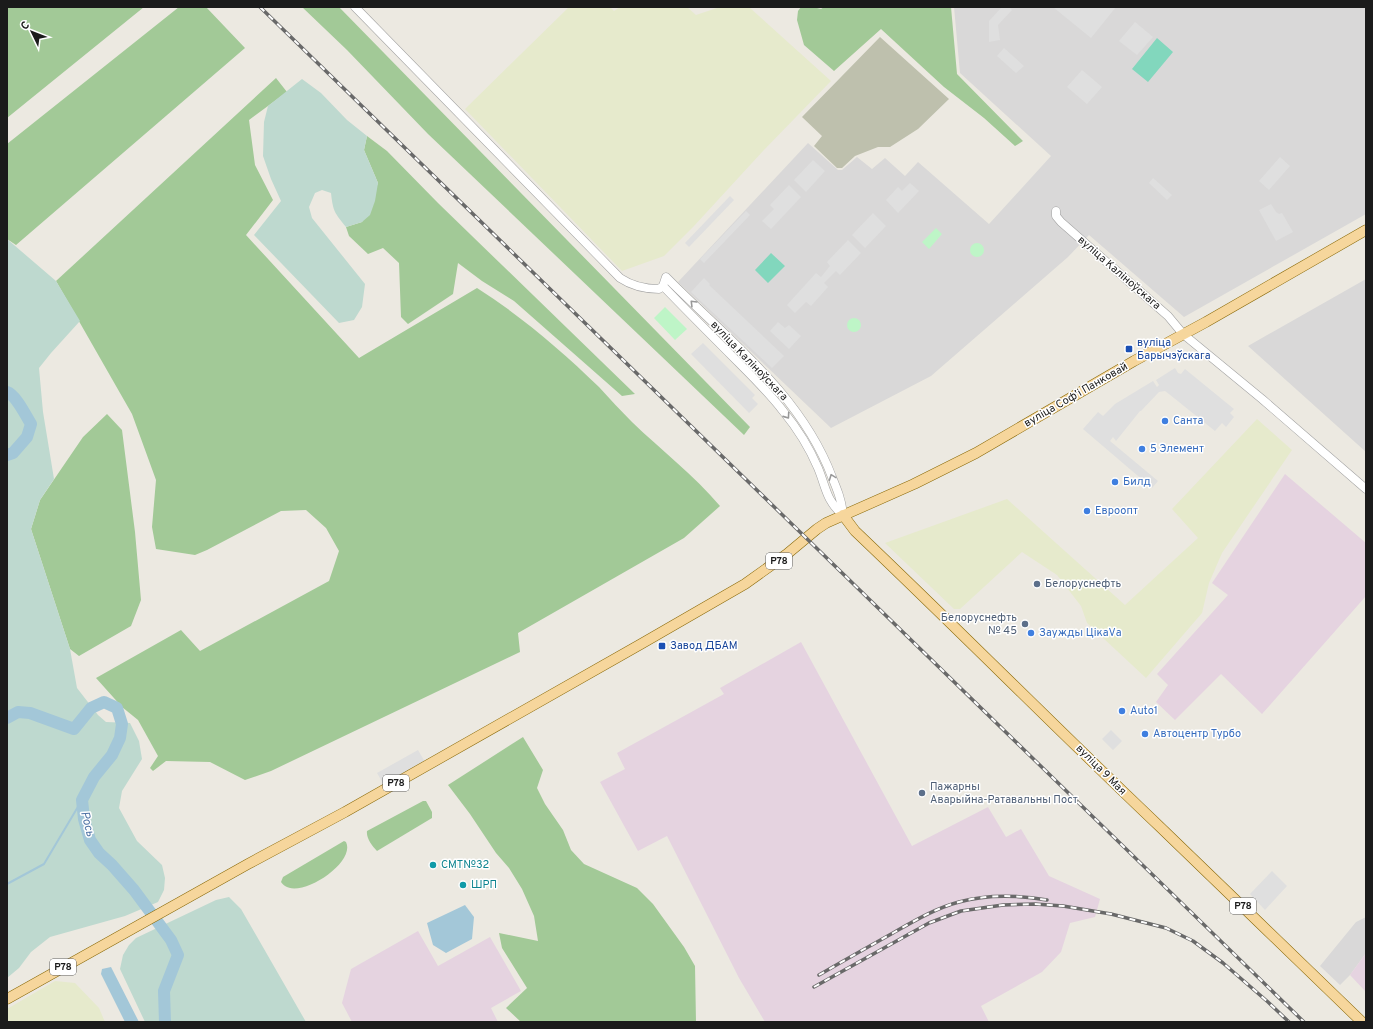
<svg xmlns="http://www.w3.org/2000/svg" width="1373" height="1029" font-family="Overpass,sans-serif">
  <rect width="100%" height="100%" fill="#ece9e1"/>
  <!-- residential -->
  <path fill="#d9d8d8" d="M 954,7 L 1366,7 L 1366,214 L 1184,317 L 1089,235 L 1068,257 L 931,376 L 831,428 L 678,282 L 808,143 L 838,170 L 842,170 L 857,157 L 872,169 L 885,158 L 905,176 L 918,162 L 989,224 L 1051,156 L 960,73 Z
    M 1366,279 L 1366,452 L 1248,346 Z
    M 1366,917 L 1366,953 L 1350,975 L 1340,985 L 1320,966 L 1356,922 Z"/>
  <!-- industrial -->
  <path fill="#e5d3e0" d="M 1285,474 L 1366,543 L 1366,596 L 1262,714 L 1221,674 L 1175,720 L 1156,702 L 1168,685 L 1157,674 L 1228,595 L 1212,583 Z
    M 801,642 L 912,846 L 988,807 L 1006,837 L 1021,829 L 1049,876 L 1100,899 L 1095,917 L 1070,923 L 1061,952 L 1042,972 L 981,1006 L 989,1022 L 765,1022 L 739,978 L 667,836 L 638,851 L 600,782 L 625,769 L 617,753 L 724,694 L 720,688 Z
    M 418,931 L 438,966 L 490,937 L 521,991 L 491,1008 L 498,1022 L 352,1022 L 342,1003 L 351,969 Z
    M 1366,953 L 1366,992 L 1350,975 Z"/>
  <!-- construction -->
  <path fill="#bec0ad" d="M 880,37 L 949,99 L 918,129 L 890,147 L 878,147 L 855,156 L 842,168 L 837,168 L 814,146 L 822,136 L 802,117 Z"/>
  <!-- farmland -->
  <path fill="#e6eacc" d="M 569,7 L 610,7 L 614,11 L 620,7 L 687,7 L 696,15 L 720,7 L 749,7 L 831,81 L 763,151 L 694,226 L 664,256 L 622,271 L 465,109 Z
    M 1257,419 L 1292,450 L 1222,553 L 1209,583 L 1202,613 L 1146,678 L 1087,623 L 1081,606 L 1057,575 L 1022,552 L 960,609 L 954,609 L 885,543 L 1007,499 L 1125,605 L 1198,538 L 1172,509 Z
    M 55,981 L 75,983 L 99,1008 L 105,1022 L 7,1022 L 7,1009 Z"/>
  <!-- forest -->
  <path fill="#a2c997" d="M 7,7 L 144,7 L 7,118 Z
    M 179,7 L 206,7 L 245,48 L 16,245 L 7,239 L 7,144 Z
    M 302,7 L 339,7 L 750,427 L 744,435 L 428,134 L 347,50 Z
    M 801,7 L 813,7 L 821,9 L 824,7 L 951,7 L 957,74 L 1023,141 L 1015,146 L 984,118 L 944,87 L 881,29 L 834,71 L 804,45 L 797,20 L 798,11 Z
    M 276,78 L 287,92 L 249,120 L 255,165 L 273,200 L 246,235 L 359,358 L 477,288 C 521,316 561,350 599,387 C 610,399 621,411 632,422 C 661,450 694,475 720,506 L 684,538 L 518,633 L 520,652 L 271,771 L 245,780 L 210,762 L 166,761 L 153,771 L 150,768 L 158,756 L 138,720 L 122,707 L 96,678 L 181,630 L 200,651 L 329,581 L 339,551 L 326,528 L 306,510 L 281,511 L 207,550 L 195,555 L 156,549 L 152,527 L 156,480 L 132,414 L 56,281 Z
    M 367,136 L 387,151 L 438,203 L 635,394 L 622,396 L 514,301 L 482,281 L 458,263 L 453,294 L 408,324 L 401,317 L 399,263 L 383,248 L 368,254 L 349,236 L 346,227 L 362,222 L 378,183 L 364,150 Z
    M 107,414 L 122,430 L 135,532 L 141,600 L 131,626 L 79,656 L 70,649 L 31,529 L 40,500 L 83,437 Z
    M 523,737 L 543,770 L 537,788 L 545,804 L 563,830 L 571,850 L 584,864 L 637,888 L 653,904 L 684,947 L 695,966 L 696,1022 L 521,1022 L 506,1008 L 527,988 L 502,948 L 499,933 L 538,941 L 534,916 L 522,889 L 509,868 L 496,853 L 470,814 L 448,785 Z
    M 423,801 L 426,801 L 432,812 L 432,818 L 377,851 C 372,846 366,838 367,831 Z
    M 344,841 L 346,842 C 356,862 303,898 285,886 C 283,885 282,883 281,882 L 283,877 Z"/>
  <!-- wetland -->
  <path fill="#bed9cf" d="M 302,79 L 321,93 L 347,120 L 367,136 L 364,150 L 378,183 L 375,201 L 370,215 L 362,222 L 346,227 C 335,213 333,212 331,193 L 322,190 L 315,193 L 309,207 L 312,218 L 365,284 L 362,307 L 354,320 L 339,323 L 254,235 L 281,201 L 271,179 L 263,156 L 264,122 L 268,106 Z
    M 7,239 L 56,281 L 80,321 L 51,353 L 39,368 L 43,412 L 54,479 L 40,500 L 31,529 L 70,649 L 77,688 L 98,715 L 106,722 L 130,723 L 139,741 L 142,759 L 122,791 L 119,808 L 137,841 L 162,865 L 165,878 L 164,890 L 158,902 L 125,916 L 50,937 L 31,952 L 19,968 L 7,978 L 7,516 L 8,498 L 7,495 Z
    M 229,897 L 241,909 L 306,1022 L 145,1022 L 120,969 L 123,955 L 129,945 L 136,938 L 216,900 Z"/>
  <!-- park -->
  <path fill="#bef5c7" d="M 936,228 L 942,234 L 929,249 L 922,242 Z
    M970 250a7 7 0 1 1 14 0a7 7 0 1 1-14 0Z
    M 665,307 L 687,329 L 675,340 L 654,318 Z
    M847 325a7 7 0 1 1 14 0a7 7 0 1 1-14 0Z"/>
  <!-- pitch -->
  <path fill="#82d7bd" d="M 1157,38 L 1173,52 L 1148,82 L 1132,69 Z
    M 771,253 L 785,266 L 768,283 L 755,270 Z"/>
  <!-- parking -->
  <path fill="#dfdfdf" d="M 1002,7 L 1009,7 L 1012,10 L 998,25 L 1000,40 L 989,42 L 989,21 Z
    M 1053,7 L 1116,7 L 1091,38 Z
    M 1135,22 L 1153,37 L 1137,55 L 1119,41 Z
    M 1004,48 L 1024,66 L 1016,73 L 997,56 Z
    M 1082,70 L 1102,87 L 1087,104 L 1067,87 Z
    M 1280,157 L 1290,166 L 1269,190 L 1259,181 Z
    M 813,160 L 825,171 L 806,192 L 794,180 Z
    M 1153,178 L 1172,195 L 1167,200 L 1149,183 Z
    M 910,183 L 919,191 L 898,213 L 886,200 L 898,187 L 902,191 Z
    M 789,185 L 801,197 L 771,229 L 762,221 L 774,209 L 770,205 Z
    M 730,196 L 734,200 L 689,247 L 685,243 Z
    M 1271,204 L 1276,212 L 1279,214 L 1282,213 L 1293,232 L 1276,241 L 1259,210 Z
    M 746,211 L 750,215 L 704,263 L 700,259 Z
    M 873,213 L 886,226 L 865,248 L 852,235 Z
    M 848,240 L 861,253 L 840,275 L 836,271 L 824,283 L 828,287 L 811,306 L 806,302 L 795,313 L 787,305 L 816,273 L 821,277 L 830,266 L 827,262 Z
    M 704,278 L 710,284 L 709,285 L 784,356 L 772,368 L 691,292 Z
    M 778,322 L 785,328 L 789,325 L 801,336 L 789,349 L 770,331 Z
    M 703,343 L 755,395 L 752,398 L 758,404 L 749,413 L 691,354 Z
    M 1175,368 L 1178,373 L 1181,374 L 1185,369 L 1234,409 L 1230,413 L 1234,417 L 1226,427 L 1222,423 L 1215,431 L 1169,394 L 1165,391 L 1159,392 L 1141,411 L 1140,411 L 1116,441 L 1113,437 L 1110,441 L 1158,481 L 1152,488 L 1083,429 L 1098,412 L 1103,416 L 1115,404 L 1153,381 L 1157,387 L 1159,385 L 1156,380 Z
    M 1111,730 L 1122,741 L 1113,750 L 1102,739 Z
    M 418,750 L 425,762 L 384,785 L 377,773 Z
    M 1272,871 L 1287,886 L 1265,910 L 1250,894 Z"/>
  <!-- water -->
  <path fill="#a3c7d8" d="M 465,905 L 474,917 L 472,939 L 446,953 L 433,945 L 427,923 Z
    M 111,967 L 139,1022 L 125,1022 L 101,974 L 102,969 Z"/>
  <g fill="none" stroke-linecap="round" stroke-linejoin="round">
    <!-- stream -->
    <path stroke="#a3c7d8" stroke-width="2" d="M 7,884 L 44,864 L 82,800"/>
    <!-- river -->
    <path stroke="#a3c7d8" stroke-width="12" d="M 7,392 C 16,395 26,416 31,424 L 27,437 L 13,453 L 7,455
      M 7,718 L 18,712 L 30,713 L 74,729 L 91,708 L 104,702 L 117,708 L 122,724 L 120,738 L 112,755 L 94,777 L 82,800 L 84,819 L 90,840 L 99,853 L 112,865 L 134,890 L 171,940 L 178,955 L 164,991 L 165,1022"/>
    <!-- minor casing -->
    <g stroke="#a2a2a2" stroke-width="9">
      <path id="minor" d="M 355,7 L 620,278 C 632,286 644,289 659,289 L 663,286 L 666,277 C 726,338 801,394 832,477 C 837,489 842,501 843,515
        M 1056,211 L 1056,216 L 1061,222 L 1168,316 L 1183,334 L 1262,399 L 1366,489
        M 663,286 C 688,312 714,338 740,364 C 755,379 770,394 783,411 C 797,428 809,447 818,468 C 826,487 826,501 843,515"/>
    </g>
    <!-- major casing -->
    <g stroke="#896908" stroke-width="11">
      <path id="major" d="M 843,515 L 855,531 C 957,628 1056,728 1158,825 C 1226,891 1294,956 1362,1022
        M 7,999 L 248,864 L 345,812 L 641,644 L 745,584 L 787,554 L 817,529 L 826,523 L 914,484 L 976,453 L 1134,361 L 1206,322 L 1366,230"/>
    </g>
    <!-- minor -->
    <use href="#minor" stroke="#fff" stroke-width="8"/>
    <!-- major -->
    <use href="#major" stroke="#f6d69c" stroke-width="10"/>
    <!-- rail casing -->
    <g stroke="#696969" stroke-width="3.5">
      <path id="rail" d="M 260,7 L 1304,1022
        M 819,975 C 843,961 868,947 893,933 C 914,921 936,908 959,902 C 988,894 1018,895 1047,900
        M 814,987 L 929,923 L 961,911 L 1003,905 L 1035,904 L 1063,906 L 1111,914 L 1166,928 L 1193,941 L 1223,963 L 1268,1002 L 1289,1022"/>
    </g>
    <!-- rail -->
    <use href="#rail" stroke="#fff" stroke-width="2" stroke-dasharray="6" stroke-linecap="butt"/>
  </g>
  <!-- one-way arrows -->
  <defs><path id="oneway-chevron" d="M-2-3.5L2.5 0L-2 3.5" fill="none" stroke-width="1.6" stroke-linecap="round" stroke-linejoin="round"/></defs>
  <g stroke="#989898">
    <use href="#oneway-chevron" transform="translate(693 303) rotate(-135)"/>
    <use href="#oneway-chevron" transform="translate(787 416) rotate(55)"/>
    <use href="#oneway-chevron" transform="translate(832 477) rotate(-111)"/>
  </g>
  <!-- markers -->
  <g fill="#1a4fb4" stroke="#fff" stroke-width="1.5">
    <rect x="1125" y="345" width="8" height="8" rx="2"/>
    <rect x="658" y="642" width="8" height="8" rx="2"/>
  </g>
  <g fill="#3f7fe0" stroke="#fff" stroke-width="1.5">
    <circle cx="1165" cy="421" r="4"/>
    <circle cx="1142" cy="449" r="4"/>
    <circle cx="1115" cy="482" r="4"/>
    <circle cx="1087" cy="511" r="4"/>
    <circle cx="1031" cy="633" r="4"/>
    <circle cx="1122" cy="711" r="4"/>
    <circle cx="1145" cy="734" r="4"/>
  </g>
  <g fill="#5c6f8a" stroke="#fff" stroke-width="1.5">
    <circle cx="1037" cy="584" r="4"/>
    <circle cx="1025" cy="624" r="4"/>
    <circle cx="922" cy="793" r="4"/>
  </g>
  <g fill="#0f9aa8" stroke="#fff" stroke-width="1.5">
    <circle cx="433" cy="865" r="4"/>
    <circle cx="463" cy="885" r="4"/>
  </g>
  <g text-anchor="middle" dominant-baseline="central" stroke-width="3" stroke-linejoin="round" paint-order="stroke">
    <!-- shield labels -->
    <g fill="#fff" stroke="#5f5f5f" stroke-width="1">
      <rect x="766" y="553" width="26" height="16" rx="3"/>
      <rect x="383" y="775" width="26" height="16" rx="3"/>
      <rect x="1230" y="898" width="26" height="16" rx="3"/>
      <rect x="50" y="959" width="26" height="16" rx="3"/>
    </g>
    <g font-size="10" font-weight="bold" fill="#1b1b1b">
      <text x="779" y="561">Р78</text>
      <text x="396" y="783">Р78</text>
      <text x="1243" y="906">Р78</text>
      <text x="63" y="967">Р78</text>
    </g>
    <!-- street labels -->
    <g font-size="11" fill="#1b1b1b" stroke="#fff">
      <text transform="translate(1119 273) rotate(41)">вуліца Каліноўскага</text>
      <text transform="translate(749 361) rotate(46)">вуліца Каліноўскага</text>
      <text transform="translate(1076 395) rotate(-30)">вуліца Софʼі Панковай</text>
      <text transform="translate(1101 770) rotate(45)">вуліца 9 Мая</text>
    </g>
    <!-- transit labels -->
    <g font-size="11" fill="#164399" stroke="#fff" text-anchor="start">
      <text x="1137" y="343">вуліца<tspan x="1137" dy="13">Барычэўскага</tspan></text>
      <text x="670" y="646">Завод ДБАМ</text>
    </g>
    <!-- shop labels -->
    <g font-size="11" fill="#366cbe" stroke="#fff" text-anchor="start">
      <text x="1173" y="421">Санта</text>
      <text x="1150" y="449">5 Элемент</text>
      <text x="1123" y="482">Билд</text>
      <text x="1095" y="511">Евроопт</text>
      <text x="1039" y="633">Заужды ЦікаVа</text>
      <text x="1130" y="711">Auto1</text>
      <text x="1153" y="734">Автоцентр Турбо</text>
    </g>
    <!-- service labels -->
    <g font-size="11" fill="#4e5e75" stroke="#fff" text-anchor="start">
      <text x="1045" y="584">Белоруснефть</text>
      <text x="1017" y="618" text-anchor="end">Белоруснефть<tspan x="1017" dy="13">№ 45</tspan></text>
      <text x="930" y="787">Пажарны<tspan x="930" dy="13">Аварыйна-Ратавальны Пост</tspan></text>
    </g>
    <!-- culture labels -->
    <g font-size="11" fill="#0d838f" stroke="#fff" text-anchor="start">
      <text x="441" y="865">СМТ№32</text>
      <text x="471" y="885">ШРП</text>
    </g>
    <!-- water labels -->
    <g font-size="12" font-style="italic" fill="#4e72a4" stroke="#fff">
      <text transform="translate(87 824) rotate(76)">Рось</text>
    </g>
  </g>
  <!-- border -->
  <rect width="1373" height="1029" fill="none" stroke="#1b1b1b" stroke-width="16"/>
  <!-- north arrow -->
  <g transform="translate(32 32) rotate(313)" stroke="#ffffff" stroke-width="3" paint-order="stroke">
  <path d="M0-3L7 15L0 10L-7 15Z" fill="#1b1b1b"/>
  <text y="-6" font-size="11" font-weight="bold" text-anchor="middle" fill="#1b1b1b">С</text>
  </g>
</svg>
